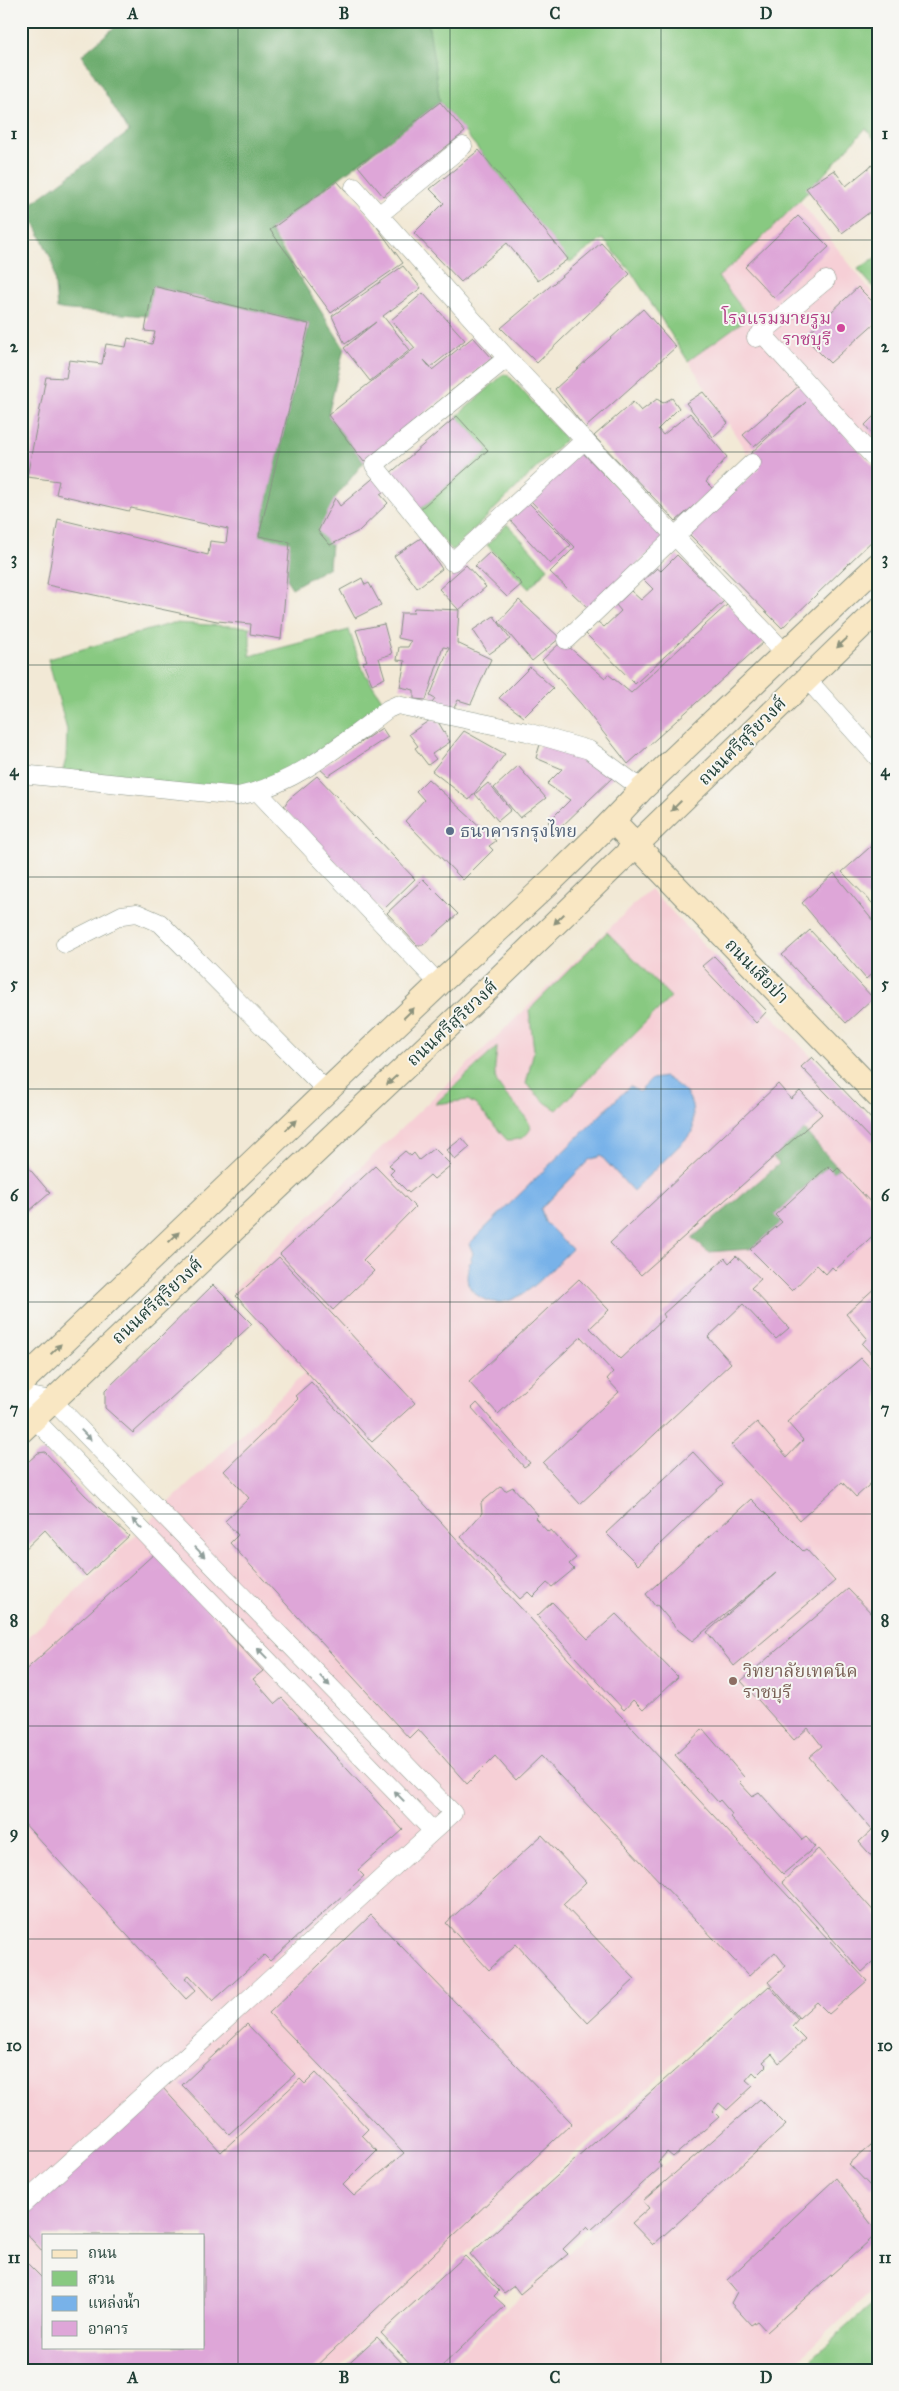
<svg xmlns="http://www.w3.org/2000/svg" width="899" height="2391" font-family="'IM FELL Great Primer','Noto Serif Thai',serif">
  <rect width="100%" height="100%" fill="#f6f6f2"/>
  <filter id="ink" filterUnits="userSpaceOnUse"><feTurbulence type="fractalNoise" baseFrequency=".02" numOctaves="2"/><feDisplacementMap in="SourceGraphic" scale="10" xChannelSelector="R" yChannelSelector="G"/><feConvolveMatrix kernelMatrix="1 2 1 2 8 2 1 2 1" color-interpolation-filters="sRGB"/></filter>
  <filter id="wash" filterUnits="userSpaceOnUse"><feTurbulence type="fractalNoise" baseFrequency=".0096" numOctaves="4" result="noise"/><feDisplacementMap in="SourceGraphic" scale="20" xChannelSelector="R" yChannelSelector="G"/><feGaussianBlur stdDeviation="1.12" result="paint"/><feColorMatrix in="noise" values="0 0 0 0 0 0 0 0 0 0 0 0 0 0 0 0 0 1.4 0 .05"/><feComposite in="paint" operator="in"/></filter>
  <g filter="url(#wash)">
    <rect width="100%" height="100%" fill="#f2e9d6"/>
    <!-- built -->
    <path fill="#f6cfd6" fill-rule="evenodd" d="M 800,201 L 878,300 L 878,434 L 861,450 L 811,397 L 747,453 L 661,318 Z
      M 650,889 L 878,1126 L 878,2286 L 787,2370 L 440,2370 L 808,2034 L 765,1981 L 337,2370 L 21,2370 L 21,1644 L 304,1374 L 232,1291 ZM 44,2235 L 204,2235 L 204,2347 L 44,2347 Z"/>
    <!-- green -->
    <path fill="#88c981" stroke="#54835a" d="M 330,21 L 878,21 L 878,144 L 866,128 C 819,180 772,233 718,277 L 749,317 L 688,361 L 632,273 L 603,239 L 570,262 L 440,102 L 322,50 Z
      M 878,256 L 878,293 L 858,269 Z
      M 504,374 L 508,375 L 566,439 L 452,551 L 418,511 L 488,450 L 457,416 Z
      M 507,524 L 548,568 L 529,589 L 487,545 Z
      M 173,623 L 250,627 L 250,656 L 349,630 L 362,669 L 388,709 L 258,792 L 61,777 L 66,759 L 67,730 L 48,659 Z
      M 607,932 L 671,997 L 557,1110 L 546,1103 L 526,1084 L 534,1050 L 529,1010 Z
      M 497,1047 C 497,1056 494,1065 495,1074 C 495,1091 526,1110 531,1128 C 525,1139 519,1140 507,1140 L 476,1105 L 468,1100 L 435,1104 Z
      M 878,2299 L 878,2370 L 799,2370 Z"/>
    <!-- forest -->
    <path fill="#6ead6f" stroke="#467552" d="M 122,21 L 428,21 L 440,102 L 270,230 L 344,348 L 328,415 L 364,462 L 335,498 L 329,567 L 292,588 L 259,536 L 309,324 L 154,286 L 148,316 L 57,309 L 53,263 L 27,207 L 129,132 L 82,55 Z
      M 804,1130 L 838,1168 L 834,1172 L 828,1166 L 775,1214 L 782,1222 L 750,1249 L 708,1252 L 692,1238 L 779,1164 L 773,1157 Z"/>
    <!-- water -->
    <path fill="#78b2e9" stroke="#4c788e" d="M 665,1077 C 694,1095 693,1100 693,1132 L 633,1191 L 601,1156 L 589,1160 L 541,1209 L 545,1222 L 572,1249 C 548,1271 512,1321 477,1295 C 461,1283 468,1269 473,1253 L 469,1244 L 630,1086 L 639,1092 L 652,1079 Z"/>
    <g id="blocks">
      <!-- building -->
      <path fill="#dea6d8" d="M 440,102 L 465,132 L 383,196 L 358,166 Z
        M 479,150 L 568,259 L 538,281 L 507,243 L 461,282 L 414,233 L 444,203 L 430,189 Z
        M 872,165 L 878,172 L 878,206 L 842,233 L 806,188 L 834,170 L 846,186 Z
        M 337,181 L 372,220 L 403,263 L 331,313 L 270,230 Z
        M 798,216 L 829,247 L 774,298 L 745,267 Z
        M 601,243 L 630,274 L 537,363 L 501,328 Z
        M 403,266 L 421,288 L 383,316 L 410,350 L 370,381 L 344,348 L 376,322 L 345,344 L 332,316 Z
        M 153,286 L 309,324 L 259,536 L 290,542 L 281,639 L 250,634 L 251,624 L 217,621 L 47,585 L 58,519 L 208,555 L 210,541 L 226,543 L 228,529 L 131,508 L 129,511 L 56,494 L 59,481 L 27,477 L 46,377 L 66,378 L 69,360 L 102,364 L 106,344 L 126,347 L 128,338 L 152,344 L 155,332 L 145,331 Z
        M 858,287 L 878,307 L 878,320 L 830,363 L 804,337 Z
        M 423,293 L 465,340 L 431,367 L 424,360 L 432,370 L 473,337 L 492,358 L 364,462 L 328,415 L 415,348 L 391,320 Z
        M 643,309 L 676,347 L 585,428 L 555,389 Z
        M 800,385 L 878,471 L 878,535 L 782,628 L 689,534 L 759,468 L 750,454 L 806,402 L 754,447 L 743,435 Z
        M 703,392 L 728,423 L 713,437 L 686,403 Z
        M 672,398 L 679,408 L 658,429 L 663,435 L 690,413 L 727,457 L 706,482 L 713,489 L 676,521 L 594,436 L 633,402 L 641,411 L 657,399 L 663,403 Z
        M 878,412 L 878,433 L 874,436 L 865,425 Z
        M 457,416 L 488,450 L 418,511 L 388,475 Z
        M 581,451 L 665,538 L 589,609 L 550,572 L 575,547 L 529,499 Z
        M 377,475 L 387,489 L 380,494 L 388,503 L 359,531 L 330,545 L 318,531 L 335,498 L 340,506 Z
        M 528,502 L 571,545 L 550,564 L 510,520 Z
        M 421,538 L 442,569 L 417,588 L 394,556 Z
        M 490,552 L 522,584 L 507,597 L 475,566 Z
        M 677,555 L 724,601 L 635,684 L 586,634 L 598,622 L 604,627 L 621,611 L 616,605 L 631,591 L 641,600 L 653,589 L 644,580 L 657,568 L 661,571 Z
        M 466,565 L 486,587 L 459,610 L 439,589 Z
        M 362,578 L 365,585 L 369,583 L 381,605 L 355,618 L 340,590 Z
        M 519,600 L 560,638 L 532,661 L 499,622 Z
        M 728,604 L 764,642 L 628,764 L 581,704 L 542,660 L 562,641 L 605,678 L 608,674 L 631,693 Z
        M 414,608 L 459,610 L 457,643 L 491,659 L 471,704 L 458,700 L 453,710 L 430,706 L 435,699 L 430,696 L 449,648 L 443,647 L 426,700 L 414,699 L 414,690 L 400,687 L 405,661 L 397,660 L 399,647 L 408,647 L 411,641 L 398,638 L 401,613 L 413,613 Z
        M 494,616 L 510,639 L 489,654 L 473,630 Z
        M 384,624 L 392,654 L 379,658 L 385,678 L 372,684 L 363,662 L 367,661 L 356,630 Z
        M 530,667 L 553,688 L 524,717 L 499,698 Z
        M 430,720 L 437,720 L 450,742 L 432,754 L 436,759 L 428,765 L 415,748 L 418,746 L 409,734 Z
        M 382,728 L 388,737 L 328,776 L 320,769 Z
        M 464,731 L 505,754 L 469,800 L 432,771 Z
        M 541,741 L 585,752 L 614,776 L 557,831 L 548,822 L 570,800 L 547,784 L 562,769 L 536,758 Z
        M 518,766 L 546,798 L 520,818 L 494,788 Z
        M 317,776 L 415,879 L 382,911 L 283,808 L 288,800 Z
        M 428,779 L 496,841 L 489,846 L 493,850 L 463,880 L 405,821 L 424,800 L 416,791 Z
        M 488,783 L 511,810 L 498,821 L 475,794 Z
        M 878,840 L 878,909 L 842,872 Z
        M 834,873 L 878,927 L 878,968 L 866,979 L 802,903 Z
        M 423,879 L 458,914 L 423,945 L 417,945 L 387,913 Z
        M 810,930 L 873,998 L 846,1023 L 782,955 Z
        M 714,956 L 767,1011 L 756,1023 L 702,966 Z
        M 812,1057 L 878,1126 L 878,1147 L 801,1067 Z
        M 778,1084 L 791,1099 L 800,1091 L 822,1114 L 641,1275 L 610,1243 Z
        M 462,1138 L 470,1147 L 455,1160 L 447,1150 Z
        M 434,1148 L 451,1165 L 434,1179 L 430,1175 L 409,1193 L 390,1174 L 394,1170 L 389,1165 L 405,1151 L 411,1156 L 414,1153 L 419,1160 Z
        M 21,1159 L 50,1193 L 21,1218 Z
        M 375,1166 L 415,1207 L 363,1260 L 374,1271 L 333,1310 L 280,1254 Z
        M 828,1166 L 834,1172 L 838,1168 L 878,1210 L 878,1231 L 835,1270 L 832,1267 L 826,1274 L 817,1265 L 792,1291 L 750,1249 L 782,1222 L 775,1215 Z
        M 736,1256 L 761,1279 L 751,1288 L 789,1328 L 776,1339 L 743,1304 L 708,1337 L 731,1363 L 580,1504 L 543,1463 L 619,1392 L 607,1379 L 613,1372 L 581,1337 L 498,1414 L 469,1382 L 579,1279 L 609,1310 L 590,1328 L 620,1359 L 665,1317 L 663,1314 L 725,1258 L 729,1263 Z
        M 279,1257 L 415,1403 L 372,1442 L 236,1296 Z
        M 213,1285 L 252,1324 L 133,1433 L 105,1408 L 105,1391 Z
        M 878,1285 L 878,1361 L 862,1344 L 867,1338 L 846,1314 Z
        M 861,1358 L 878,1376 L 878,1477 L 856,1497 L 842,1482 L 800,1520 L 731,1445 L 757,1422 L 787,1457 L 803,1440 L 787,1422 Z
        M 311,1382 L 867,1981 L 829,2014 L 817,2002 L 799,2018 L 768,1982 L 786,1966 L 775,1952 L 749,1976 L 541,1756 L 516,1780 L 495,1756 L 467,1784 L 418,1729 L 409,1738 L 230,1543 L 238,1535 L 225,1521 L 249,1498 L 224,1471 L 298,1399 L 295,1396 Z
        M 477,1403 L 530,1463 L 524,1467 L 472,1408 Z
        M 45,1452 L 85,1495 L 129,1536 L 86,1576 L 45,1530 L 21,1553 L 21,1468 L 38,1453 Z
        M 693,1452 L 723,1484 L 638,1565 L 606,1533 Z
        M 501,1486 L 505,1491 L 513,1487 L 538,1515 L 535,1518 L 548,1532 L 551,1530 L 576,1558 L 569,1564 L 574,1569 L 552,1587 L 547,1583 L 533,1597 L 528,1592 L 520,1599 L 461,1537 L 482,1513 L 481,1503 Z
        M 751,1499 L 803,1551 L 806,1549 L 835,1581 L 734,1666 L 707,1632 L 776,1573 L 692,1641 L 677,1629 L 657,1605 L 655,1606 L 646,1594 Z
        M 155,1553 L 263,1671 L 253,1679 L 275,1704 L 282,1698 L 403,1830 L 358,1870 L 364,1876 L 270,1961 L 264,1955 L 213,2001 L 189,1975 L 185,1978 L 196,1990 L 186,1999 L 21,1820 L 21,1674 Z
        M 848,1589 L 878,1620 L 878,1863 L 859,1842 L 872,1830 L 809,1757 L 822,1746 L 808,1728 L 794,1740 L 741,1681 Z
        M 552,1602 L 588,1639 L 616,1614 L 678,1677 L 643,1710 L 633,1700 L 624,1710 L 537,1616 Z
        M 703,1729 L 744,1777 L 739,1782 L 752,1796 L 759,1792 L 802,1840 L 806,1837 L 815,1847 L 783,1874 L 730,1817 L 732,1814 L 720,1800 L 718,1802 L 675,1755 Z
        M 542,1835 L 586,1882 L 563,1904 L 635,1979 L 588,2023 L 516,1944 L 489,1970 L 446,1923 Z
        M 818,1849 L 878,1916 L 878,1958 L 862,1972 L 782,1882 Z
        M 371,1915 L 572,2123 L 312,2370 L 21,2370 L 21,2257 L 44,2280 L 44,2347 L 204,2347 L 204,2235 L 44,2235 L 44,2253 L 21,2228 L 21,2218 L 163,2088 L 221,2152 L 300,2079 L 305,2084 L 316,2073 L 368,2129 L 362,2135 L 377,2151 L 343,2185 L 354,2196 L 404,2153 L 269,2013 Z
        M 769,1986 L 798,2019 L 792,2026 L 805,2039 L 779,2063 L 772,2054 L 763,2062 L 767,2066 L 757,2076 L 753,2072 L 746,2080 L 753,2086 L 727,2110 L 719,2103 L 713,2111 L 719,2117 L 673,2157 L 667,2152 L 658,2162 L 661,2167 L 591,2230 L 587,2226 L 563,2249 L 568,2254 L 520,2294 L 514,2286 L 504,2293 L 470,2254 Z
        M 247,2024 L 295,2074 L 229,2134 L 182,2085 Z
        M 760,2099 L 786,2125 L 653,2245 L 632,2223 L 649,2208 L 643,2201 Z
        M 878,2139 L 878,2183 L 872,2188 L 849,2164 Z
        M 836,2178 L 878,2233 L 767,2332 L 757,2321 L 751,2325 L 731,2303 L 737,2292 L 727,2280 Z
        M 465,2256 L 499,2291 L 494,2296 L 505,2306 L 438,2370 L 416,2370 L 381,2333 Z
        M 377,2337 L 409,2370 L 341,2370 Z"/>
    </g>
  </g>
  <g filter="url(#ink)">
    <use href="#blocks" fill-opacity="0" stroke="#889385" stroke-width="1"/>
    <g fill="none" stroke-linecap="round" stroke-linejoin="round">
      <!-- street casing -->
      <g stroke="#889385" stroke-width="19">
        <path id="street" d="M 354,187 L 507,358 L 785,653
          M 379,215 L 463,146
          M 761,332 L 878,462
          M 756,338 L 826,280
          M 507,358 L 374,465 L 452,562 L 585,440
          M 566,640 L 752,463
          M 806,678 L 878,758
          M 21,774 L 238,796 C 295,785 343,743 388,709 L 397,705 L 527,732 L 589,750 L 642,789
          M 258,792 L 439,984
          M 65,944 L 122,915 L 137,913 L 160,923 L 327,1091
          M 21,1395 L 52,1400 L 453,1813 L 21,2206
          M 21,1405 L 433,1831"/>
      </g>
      <!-- secondary casing -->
      <g stroke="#889385" stroke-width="26">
        <path id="secondary" d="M 613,821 L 878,1096
          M 21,1383 L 439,984 C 508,921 579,858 642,789 L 878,565
          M 21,1431 L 494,983 L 878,610"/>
      </g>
      <!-- street -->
      <use href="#street" stroke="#fff" stroke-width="18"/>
      <!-- secondary -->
      <use href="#secondary" stroke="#f9e7c3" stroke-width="24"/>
    </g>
    <!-- one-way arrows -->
    <defs><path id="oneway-solid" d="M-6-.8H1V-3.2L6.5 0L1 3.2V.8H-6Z" transform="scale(1.25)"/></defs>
    <g fill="#8c927c">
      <use href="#oneway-solid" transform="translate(842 643) rotate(137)"/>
      <use href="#oneway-solid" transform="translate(676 806) rotate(135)"/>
      <use href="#oneway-solid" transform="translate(559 919) rotate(135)"/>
      <use href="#oneway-solid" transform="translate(409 1013) rotate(-44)"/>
      <use href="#oneway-solid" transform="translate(392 1080) rotate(137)"/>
      <use href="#oneway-solid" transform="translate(291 1125) rotate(-44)"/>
      <use href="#oneway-solid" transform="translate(174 1237) rotate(-44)"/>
      <use href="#oneway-solid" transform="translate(56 1349) rotate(-44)"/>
    </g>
    <g fill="#8f9e9a">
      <use href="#oneway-solid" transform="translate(86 1435) rotate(46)"/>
      <use href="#oneway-solid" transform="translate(137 1524) rotate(-134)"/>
      <use href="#oneway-solid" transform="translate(200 1552) rotate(46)"/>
      <use href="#oneway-solid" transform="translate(262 1653) rotate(-134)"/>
      <use href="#oneway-solid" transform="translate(325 1681) rotate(46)"/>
      <use href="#oneway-solid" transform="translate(399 1796) rotate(-134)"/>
    </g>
  </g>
  <!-- grid -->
  <path fill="none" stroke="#1f3d34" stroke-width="1" stroke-opacity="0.55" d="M 238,21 L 238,2370M 450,21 L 450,2370M 661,21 L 661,2370M 21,240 L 878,240M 21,452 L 878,452M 21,665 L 878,665M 21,877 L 878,877M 21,1089 L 878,1089M 21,1302 L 878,1302M 21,1514 L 878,1514M 21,1726 L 878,1726M 21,1939 L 878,1939M 21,2151 L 878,2151"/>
  <!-- markers -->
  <circle fill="#d1479c" stroke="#f6f6f2" stroke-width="2" cx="841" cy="328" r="5"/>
  <circle fill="#5c6f8a" stroke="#f6f6f2" stroke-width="2" cx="450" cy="831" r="5"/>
  <circle fill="#8d6e63" stroke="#f6f6f2" stroke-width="2" cx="733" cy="1681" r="5"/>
  <g text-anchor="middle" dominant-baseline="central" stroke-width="4" stroke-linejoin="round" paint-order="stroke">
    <!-- hotel labels -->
    <g font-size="18" fill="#b23c85" stroke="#f6f6f2" text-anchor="end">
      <text x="831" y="318">โรงแรมมายรูม<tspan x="831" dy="21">ราชบุรี</tspan></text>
    </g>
    <!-- street labels -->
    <g font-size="18" fill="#1f3d34" stroke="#f6f6f2">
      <text transform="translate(742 741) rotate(-45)">ถนนศรีสุริยวงศ์</text>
      <text transform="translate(757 971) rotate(46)">ถนนเสือป่า</text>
      <text transform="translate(452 1023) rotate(-43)">ถนนศรีสุริยวงศ์</text>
      <text transform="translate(157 1301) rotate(-43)">ถนนศรีสุริยวงศ์</text>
    </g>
    <!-- service labels -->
    <g font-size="18" fill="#4e5e75" stroke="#f6f6f2" text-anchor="start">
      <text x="460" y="831">ธนาคารกรุงไทย</text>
    </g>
    <!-- education labels -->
    <g font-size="18" fill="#785e54" stroke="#f6f6f2" text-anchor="start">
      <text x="743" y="1671">วิทยาลัยเทคนิค<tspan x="743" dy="21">ราชบุรี</tspan></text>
    </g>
  </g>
  <!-- margin -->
  <rect width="899" height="2391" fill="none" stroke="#f6f6f2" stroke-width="55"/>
  <!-- legend -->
  <rect x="42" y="2234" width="162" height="115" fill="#f6f6f2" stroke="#a0aca6"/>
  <rect x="52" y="2250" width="25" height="8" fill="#f9e7c3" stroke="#a0aca6"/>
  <text x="88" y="2258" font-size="15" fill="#1f3d34">ถนน</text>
  <rect x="52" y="2271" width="25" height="15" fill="#88c981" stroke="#a0aca6"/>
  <text x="88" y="2284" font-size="15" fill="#1f3d34">สวน</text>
  <rect x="52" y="2296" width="25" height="15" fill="#78b2e9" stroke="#a0aca6"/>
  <text x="88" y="2308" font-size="15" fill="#1f3d34">แหล่งน้ำ</text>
  <rect x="52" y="2321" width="25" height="15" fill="#dea6d8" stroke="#a0aca6"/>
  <text x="88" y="2334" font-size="15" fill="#1f3d34">อาคาร</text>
  <rect x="28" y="28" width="844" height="2336" fill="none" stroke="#1f3d34" stroke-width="2"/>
  <g font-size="16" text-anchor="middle" font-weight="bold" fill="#1f3d34">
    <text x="133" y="19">A</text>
    <text x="344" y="19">B</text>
    <text x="555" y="19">C</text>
    <text x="766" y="19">D</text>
    <text x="14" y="139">1</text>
    <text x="885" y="139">1</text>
    <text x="14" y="352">2</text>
    <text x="885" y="352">2</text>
    <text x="14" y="564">3</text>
    <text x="885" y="564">3</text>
    <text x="14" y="776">4</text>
    <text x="885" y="776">4</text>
    <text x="14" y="989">5</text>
    <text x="885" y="989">5</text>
    <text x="14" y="1201">6</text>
    <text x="885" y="1201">6</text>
    <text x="14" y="1414">7</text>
    <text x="885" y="1414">7</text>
    <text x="14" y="1626">8</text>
    <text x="885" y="1626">8</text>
    <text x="14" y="1838">9</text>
    <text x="885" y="1838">9</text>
    <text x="14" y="2051">10</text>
    <text x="885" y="2051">10</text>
    <text x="14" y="2263">11</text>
    <text x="885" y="2263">11</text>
    <text x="133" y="2383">A</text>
    <text x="344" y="2383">B</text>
    <text x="555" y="2383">C</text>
    <text x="766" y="2383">D</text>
  </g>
</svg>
